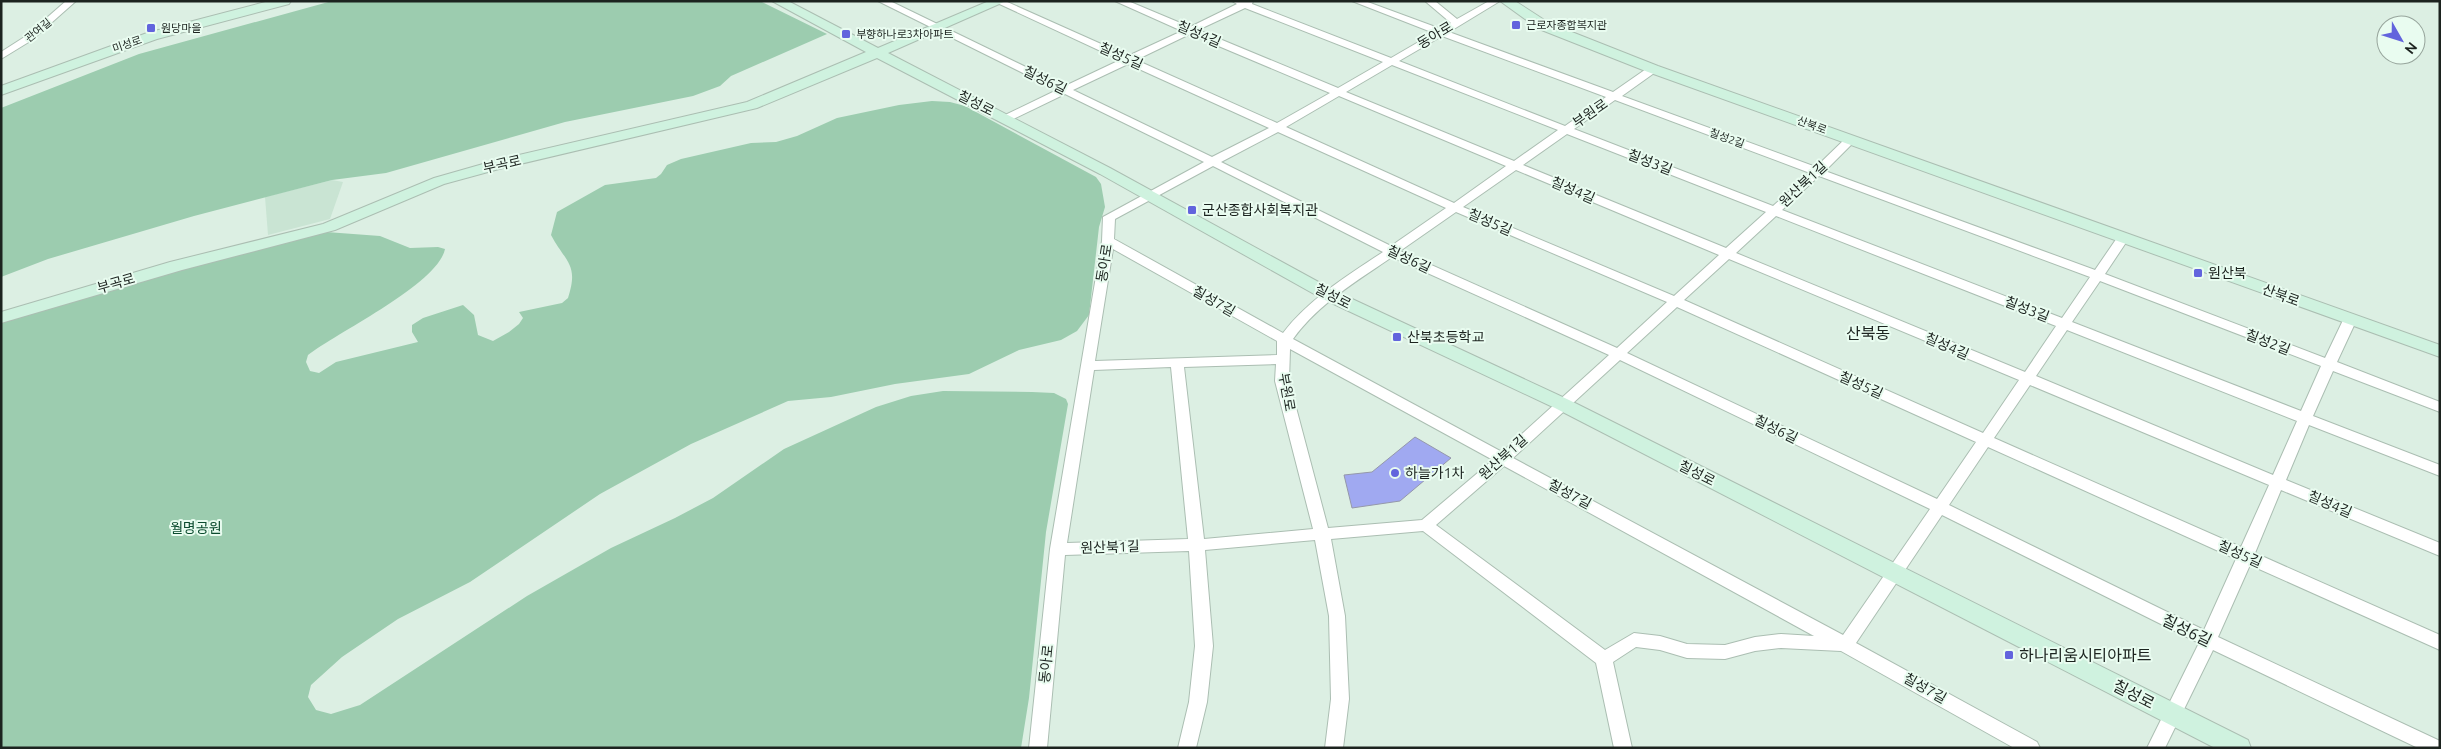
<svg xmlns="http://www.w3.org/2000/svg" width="2441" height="749" font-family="Ubuntu,'Noto Sans KR',sans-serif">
  <rect width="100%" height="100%" fill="#dcefe3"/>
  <!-- built -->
  <path fill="#c9e4d3" d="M 332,180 L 343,182 L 330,219 L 268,235 L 265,197 Z"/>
  <!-- green -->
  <path fill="#9cccaf" d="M 332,1 L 760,1 L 827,34 L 731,76 L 720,86 L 693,96 L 565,122 L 386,173 L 332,180 L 194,216 L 48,259 L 1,277 L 1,108 L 139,54 Z
    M 932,101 L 950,102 L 965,106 L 1096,177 L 1101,184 L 1105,207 L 1099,227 L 1089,315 L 1077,331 L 1061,340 L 1019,350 L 969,374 L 895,384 L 831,397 L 788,401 L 691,444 L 600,494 L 470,582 L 398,619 L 342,657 L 311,685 L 308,697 L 316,710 L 331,714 L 360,705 L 527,596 L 611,548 L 675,518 L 713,498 L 784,449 L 876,407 L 911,396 L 943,391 L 1032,392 L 1054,393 L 1066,399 L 1068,404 L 1046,532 L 1029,698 L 1021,748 L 1,748 L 1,321 L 313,231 L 380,236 L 410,248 L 438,247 L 445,249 C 438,284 338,332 308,355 L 306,362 L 310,371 L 319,373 L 336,362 L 418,342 L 412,332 L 412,325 L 423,318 L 463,305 L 474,315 L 478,335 L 493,341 L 509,332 L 519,324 L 523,318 L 519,312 L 562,303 L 568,298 C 579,264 566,263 551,235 L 557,212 L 605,185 L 656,178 L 661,174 L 667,165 L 681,159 L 751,143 L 776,142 L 797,136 L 837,118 L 899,105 Z"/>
  <!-- building -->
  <path fill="#a0a9f1" stroke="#9598aa" d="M 1415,437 L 1451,458 L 1400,501 L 1352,508 L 1344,475 L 1372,472 Z"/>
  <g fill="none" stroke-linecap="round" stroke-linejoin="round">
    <!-- street casing -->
    <g stroke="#abbeb2" stroke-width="2">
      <path id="street" d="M 66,1 L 76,1 L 32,40 L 1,59 L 1,52 L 26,36 Z
        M 878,1 L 890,1 L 1065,86 L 1120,60 L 993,1 L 1005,1 L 1128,56 L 1182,31 L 1115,1 L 1128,1 L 1190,27 L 1237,4 L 1232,1 L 1253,1 L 1252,4 L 1391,58 L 1434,33 L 1352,1 L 1365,1 L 1441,29 L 1451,23 L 1425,1 L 1435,1 L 1457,19 L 1489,1 L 1500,1 L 1449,32 L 1613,92 L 1649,67 L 1657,67 L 1657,71 L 1622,96 L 1816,167 L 1847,137 L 1855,137 L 1855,141 L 1825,171 L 2095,270 L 2119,235 L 2127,235 L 2129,238 L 2105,274 L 2325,358 L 2345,316 L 2355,316 L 2357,319 L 2337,362 L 2440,402 L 2440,412 L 2333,371 L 2313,416 L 2440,465 L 2440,476 L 2309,425 L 2286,480 L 2440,543 L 2440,556 L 2281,490 L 2255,553 L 2440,635 L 2440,650 L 2250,565 L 2218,637 L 2440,741 L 2440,748 L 2418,748 L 2213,650 L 2165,748 L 2147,748 L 2199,643 L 1942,515 L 1856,643 L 2037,742 L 2040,748 L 2014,748 L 1841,651 L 1781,648 L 1755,651 L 1725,659 L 1687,658 L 1660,650 L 1636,647 L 1613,662 L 1632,748 L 1614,748 L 1596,663 L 1423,531 L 1331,539 L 1345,616 L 1349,699 L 1343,748 L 1325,748 L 1331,699 L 1329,616 L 1315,540 L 1205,550 L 1213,646 L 1207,702 L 1196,748 L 1178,748 L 1189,702 L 1195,646 L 1189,551 L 1065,555 L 1047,748 L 1029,748 L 1050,549 L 1102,241 L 1103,217 L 1204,162 L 1065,94 L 1009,121 L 1001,121 L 1001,117 L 1057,90 ZM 1245,8 L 1383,62 L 1338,88 L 1198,30 ZM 1190,34 L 1330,93 L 1277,123 L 1136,60 ZM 1442,36 L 1606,97 L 1565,126 L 1399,61 ZM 1128,64 L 1269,128 L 1212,157 L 1073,90 ZM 1392,65 L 1558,130 L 1514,161 L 1346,92 ZM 1339,96 L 1506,166 L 1454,203 L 1286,127 ZM 1615,100 L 1810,173 L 1773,206 L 1574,129 ZM 1278,132 L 1446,208 L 1391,246 L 1221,162 ZM 1567,134 L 1766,212 L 1726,248 L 1523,165 ZM 1213,166 L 1383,252 C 1347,276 1309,299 1283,333 L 1114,239 L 1115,219 ZM 1516,170 L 1719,255 L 1674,296 L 1463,207 ZM 1819,176 L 2090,277 L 2062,318 L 1782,210 ZM 1456,212 L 1667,302 L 1617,348 L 1400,251 ZM 1776,216 L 2056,326 L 2025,372 L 1736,253 ZM 1113,249 L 1277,341 L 1277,355 L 1095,361 ZM 1392,257 L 1609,355 L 1502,452 L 1293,339 C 1318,304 1357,281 1392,257 ZM 1729,259 L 2019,380 L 1983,433 L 1684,300 ZM 2100,281 L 2321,366 L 2301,411 L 2072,322 ZM 1677,307 L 1976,442 L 1937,499 L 1627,353 ZM 2067,330 L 2297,421 L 2273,475 L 2036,376 ZM 1290,349 L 1493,460 L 1422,520 L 1328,528 L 1289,381 ZM 1620,360 L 1930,509 L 1843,635 L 1513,458 ZM 1276,364 L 1275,381 L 1313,529 L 1204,539 L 1184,367 ZM 1171,367 L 1188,539 L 1067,543 L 1094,370 ZM 2030,385 L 2269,485 L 2241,547 L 1994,438 ZM 1988,447 L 2236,559 L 2204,630 L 1949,505 ZM 1504,466 L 1814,636 L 1781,634 L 1755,637 L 1725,645 L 1687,644 L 1660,636 L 1634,633 L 1605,650 L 1436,525 Z"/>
    </g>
    <!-- secondary casing -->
    <g stroke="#abbeb2" stroke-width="2">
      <path id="secondary" d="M 269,1 L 291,1 L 289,4 L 157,39 L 1,95 L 1,86 L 147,33 Z
        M 772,1 L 788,1 L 878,48 L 989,1 L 1006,1 L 888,53 L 1110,168 L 1335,291 L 1569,400 L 2248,740 L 2251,748 L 2215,748 L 1555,408 L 1323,299 L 1100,174 L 877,58 L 757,108 L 499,169 L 444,184 L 335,230 L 182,270 L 1,323 L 1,312 L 170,262 L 323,224 L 434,178 L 497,160 L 747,102 L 866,52 Z
        M 1500,1 L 1515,1 L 1549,23 L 1658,66 L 2440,345 L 2440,357 L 1648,72 L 1539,29 Z"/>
    </g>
    <!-- street -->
    <use href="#street" fill="#fff" fill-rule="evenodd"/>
    <!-- secondary -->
    <use href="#secondary" fill="#cff2df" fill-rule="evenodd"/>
  </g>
  <!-- markers -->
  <g fill="#6264dd" stroke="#e9fcf0" stroke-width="2">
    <rect x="1511" y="20" width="10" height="10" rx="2.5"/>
    <rect x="146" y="23" width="10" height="10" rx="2.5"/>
    <rect x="841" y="29" width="10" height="10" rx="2.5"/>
    <rect x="1187" y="205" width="10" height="10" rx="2.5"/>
    <rect x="2193" y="268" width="10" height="10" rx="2.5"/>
    <rect x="1392" y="332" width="10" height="10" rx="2.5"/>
    <circle cx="1395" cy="473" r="5"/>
    <rect x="2004" y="650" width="10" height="10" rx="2.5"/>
  </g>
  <g text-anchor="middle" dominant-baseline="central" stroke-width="4" stroke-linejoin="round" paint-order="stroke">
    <!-- far-poi labels -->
    <g font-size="11" fill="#1c231f" stroke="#e9fcf0" text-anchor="start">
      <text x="1526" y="25">근로자종합복지관</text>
      <text x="161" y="28">원당마을</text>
      <text x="856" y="34">부향하나로3차아파트</text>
    </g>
    <!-- far-street labels -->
    <g font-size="11" fill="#1c231f" stroke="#e9fcf0">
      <text transform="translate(38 30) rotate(-39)">관여길</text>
      <text transform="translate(127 44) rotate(-19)">미성로</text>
      <text transform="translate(1812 125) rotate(20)">산북로</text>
      <text transform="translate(1727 138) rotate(20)">칠성2길</text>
    </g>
    <!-- street labels -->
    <g font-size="14" fill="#1c231f" stroke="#e9fcf0">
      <text transform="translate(1199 34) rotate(23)">칠성4길</text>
      <text transform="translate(1435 35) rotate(-31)">동아로</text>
      <text transform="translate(1121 56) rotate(24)">칠성5길</text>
      <text transform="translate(1045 80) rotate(26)">칠성6길</text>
      <text transform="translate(976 103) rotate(27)">칠성로</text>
      <text transform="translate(1590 113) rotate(-35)">부원로</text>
      <text transform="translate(1650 162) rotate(21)">칠성3길</text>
      <text transform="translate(502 164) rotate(-13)">부곡로</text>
      <text transform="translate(1803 184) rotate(-43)">원산북1길</text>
      <text transform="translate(1573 190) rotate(23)">칠성4길</text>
      <text transform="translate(1490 222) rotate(23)">칠성5길</text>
      <text transform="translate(1409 259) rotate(25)">칠성6길</text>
      <text transform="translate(1104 263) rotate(-81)">동아로</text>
      <text transform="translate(116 283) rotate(-16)">부곡로</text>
      <text transform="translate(2281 295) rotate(20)">산북로</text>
      <text transform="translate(1333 296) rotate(27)">칠성로</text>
      <text transform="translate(1214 301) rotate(30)">칠성7길</text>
      <text transform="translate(2027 309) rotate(21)">칠성3길</text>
      <text transform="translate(2268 342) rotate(21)">칠성2길</text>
      <text transform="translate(1947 346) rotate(23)">칠성4길</text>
      <text transform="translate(1861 385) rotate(24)">칠성5길</text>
      <text transform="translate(1287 392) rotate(80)">부원로</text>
      <text transform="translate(1776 429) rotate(26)">칠성6길</text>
      <text transform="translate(1503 457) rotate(-42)">원산북1길</text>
      <text transform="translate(1697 473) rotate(27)">칠성로</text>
      <text transform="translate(1570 494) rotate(28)">칠성7길</text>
      <text transform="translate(2330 504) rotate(23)">칠성4길</text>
      <text transform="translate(1110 547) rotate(-2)">원산북1길</text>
      <text transform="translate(2240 554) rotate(24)">칠성5길</text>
      <text transform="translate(1046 664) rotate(-84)">동아로</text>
      <text transform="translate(1925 688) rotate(29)">칠성7길</text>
    </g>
    <!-- poi labels -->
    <g font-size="14" fill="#1c231f" stroke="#e9fcf0" text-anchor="start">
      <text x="1202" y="210">군산종합사회복지관</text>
      <text x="2208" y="273">원산북</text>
      <text x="1407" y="337">산북초등학교</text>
      <text x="1405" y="473">하늘가1차</text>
    </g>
    <!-- park labels -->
    <g font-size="14" fill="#0a4b2e" stroke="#e9fcf0">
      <text x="196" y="528">월명공원</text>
    </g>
    <!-- quarter labels -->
    <g font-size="16" fill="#1c231f" stroke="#e9fcf0">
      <text x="1868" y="333">산북동</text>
    </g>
    <!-- near-street labels -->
    <g font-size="16" fill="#1c231f" stroke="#e9fcf0">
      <text transform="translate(2187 630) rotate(26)">칠성6길</text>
      <text transform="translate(2134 694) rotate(27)">칠성로</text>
    </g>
    <!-- near-poi labels -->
    <g font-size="16" fill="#1c231f" stroke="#e9fcf0" text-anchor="start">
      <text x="2019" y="655">하나리움시티아파트</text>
    </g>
  </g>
  <!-- border -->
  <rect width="2441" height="749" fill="none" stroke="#1c231f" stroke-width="5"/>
  <!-- north arrow -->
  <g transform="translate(2401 40) rotate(129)"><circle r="24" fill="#e9fcf0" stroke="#97a59c"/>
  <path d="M0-4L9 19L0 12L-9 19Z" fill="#6264dd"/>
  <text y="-8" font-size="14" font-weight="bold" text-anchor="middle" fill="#1c231f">N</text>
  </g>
</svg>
